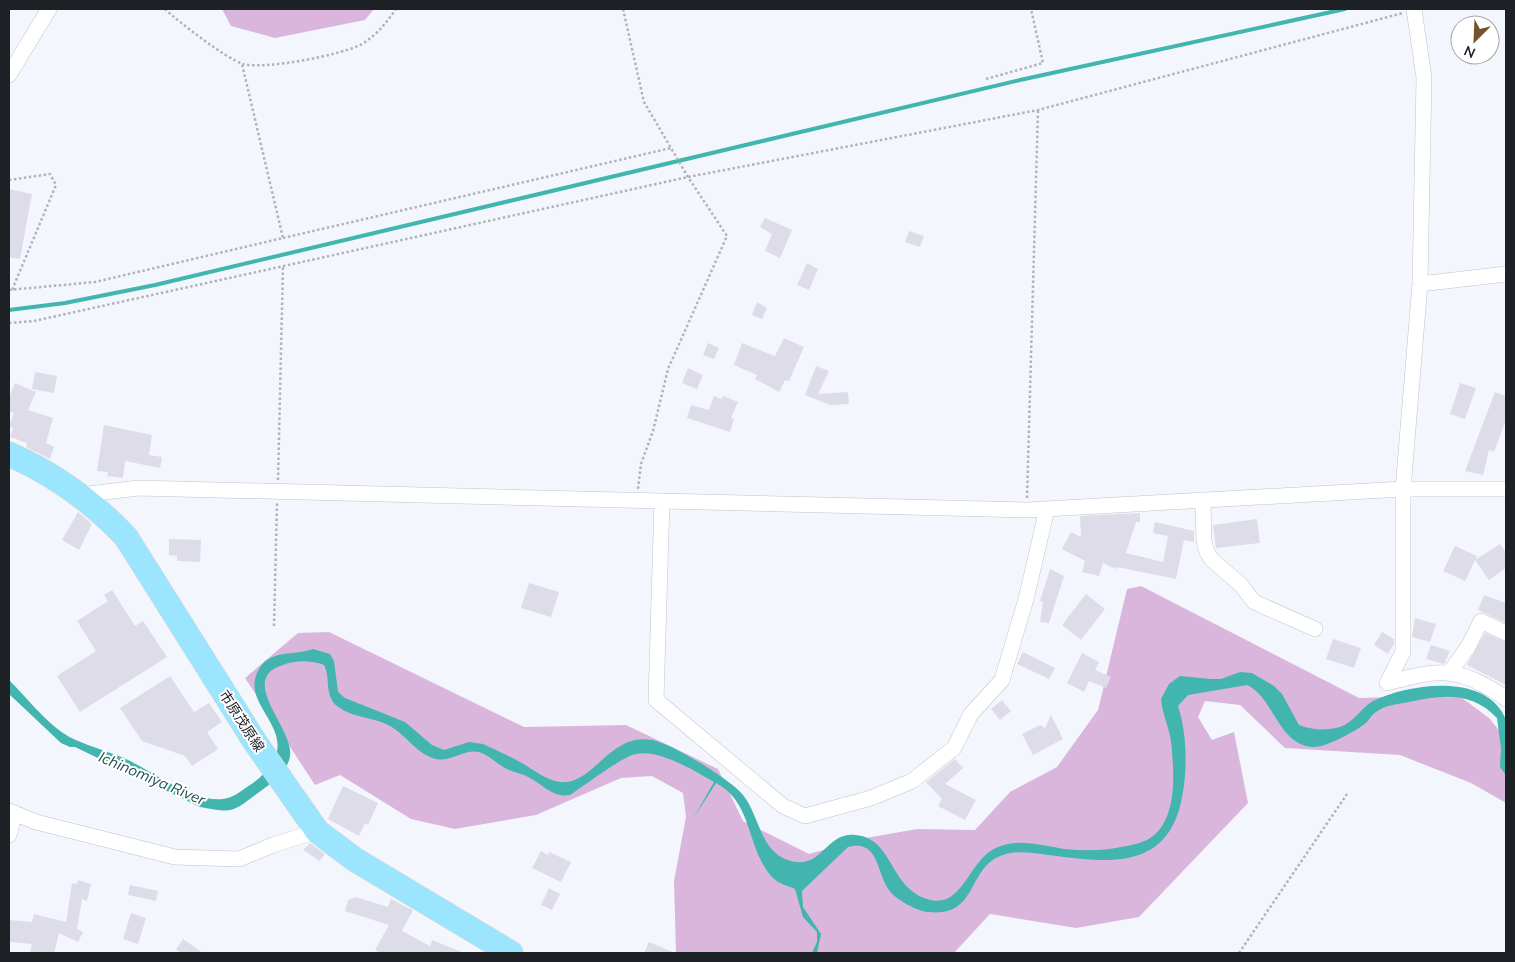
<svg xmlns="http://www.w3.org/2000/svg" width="1515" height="962" font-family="Mulish,'Noto Sans JP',sans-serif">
  <rect width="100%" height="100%" fill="#f3f7fd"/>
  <!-- green -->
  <path fill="#dab6dc" d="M 222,9 L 374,9 L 365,20 L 275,38 L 231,26 Z
    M 1141,586 L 1359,698 L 1458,695 L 1489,718 L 1506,739 L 1506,803 L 1471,783 L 1400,755 L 1285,748 L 1240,705 L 1205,701 L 1198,717 L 1212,740 L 1234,732 L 1248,803 L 1139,917 L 1076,928 L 990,914 L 954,953 L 676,953 L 674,881 L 686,817 L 683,793 L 652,776 L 621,778 L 536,815 L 455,829 L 411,819 L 340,775 L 315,785 L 245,678 L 298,633 L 329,632 L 524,727 L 626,725 L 718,769 L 743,821 L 809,854 L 866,838 L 917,829 L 975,830 L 1010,792 L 1057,767 L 1098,710 L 1127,589 Z"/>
  <!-- water -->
  <path fill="#41b5ae" d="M 313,649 L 330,654 L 334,661 L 338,692 L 345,698 L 405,722 L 432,745 L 444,750 L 469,742 L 483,744 C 496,750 509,756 522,763 C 534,770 546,780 560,782 C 596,786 612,724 662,743 C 681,750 731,780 743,795 C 758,813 760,847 783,858 C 822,876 823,832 855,835 C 895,838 888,890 931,900 C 963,908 970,857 998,847 C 1019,838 1043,846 1064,849 C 1083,851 1103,851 1121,847 C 1132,845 1144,843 1153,836 C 1178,816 1174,770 1171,741 C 1169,727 1162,713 1161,699 L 1169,684 L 1180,676 L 1211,679 L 1221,679 L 1240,672 L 1252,673 L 1274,686 L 1282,694 L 1299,725 C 1312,730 1326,731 1340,727 C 1354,722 1362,707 1373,701 C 1409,683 1488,672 1506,720 L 1506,775 L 1500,767 L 1501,749 L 1497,718 C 1471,691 1442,695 1409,702 C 1398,704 1385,705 1376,712 C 1372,714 1369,720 1366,723 C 1356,731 1327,747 1314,747 C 1278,746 1274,697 1247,685 L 1188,695 L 1178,706 C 1188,737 1188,778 1179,810 C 1160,873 1099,861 1048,855 C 1033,853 1017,850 1003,855 C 966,867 979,918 928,912 C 917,911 896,900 889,890 C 876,872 879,839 848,847 L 802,891 L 803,907 L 821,934 L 817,953 L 812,953 L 817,942 L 817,932 L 803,917 L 795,889 C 788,886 777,883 772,877 C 746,848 753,802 716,783 L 693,819 L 714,782 C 695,771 659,749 636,754 C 623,756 584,786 570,795 C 553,798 545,786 530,778 C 524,774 516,773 509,770 C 500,766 493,759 484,754 C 468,745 452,763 436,759 C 418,755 406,735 390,726 C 374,717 352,718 337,706 C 324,695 331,679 324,665 C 310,660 296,660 283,665 C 236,679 295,729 290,756 C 288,772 270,784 258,793 C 231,813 233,813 200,807 L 75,747 L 70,747 L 61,743 L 9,694 L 9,680 C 26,697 43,719 63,733 C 77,743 108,751 126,759 C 152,771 194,803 223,799 C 233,798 241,791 250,785 C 262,777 273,766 277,751 C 283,721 241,700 259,669 C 270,649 295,656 313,649 Z"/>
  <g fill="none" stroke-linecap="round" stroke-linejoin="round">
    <!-- stream -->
    <path stroke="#41b5ae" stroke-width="4" d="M 9,310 L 65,303 L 155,285 L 1020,80 L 1345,9"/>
  </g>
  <!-- building -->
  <path fill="#dddce8" d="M 9,189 L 32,194 L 20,259 L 9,257 Z
    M 765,218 L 792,230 L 780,258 L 765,251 L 772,234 L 760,227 Z
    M 909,231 L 924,236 L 920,247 L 905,242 Z
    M 807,263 L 818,269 L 809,290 L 797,285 Z
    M 757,302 L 767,308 L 762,319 L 752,315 Z
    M 784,338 L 804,347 L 789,381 L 785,380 L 779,392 L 755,379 L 757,375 L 734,365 L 742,343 L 775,356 Z
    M 708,343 L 719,348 L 714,359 L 703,355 Z
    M 816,366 L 829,371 L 818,394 L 848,392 L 849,404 L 830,405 L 805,395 Z
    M 688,368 L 703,375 L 697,389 L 682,383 Z
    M 35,372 L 57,376 L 54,393 L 32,389 Z
    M 15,383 L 36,392 L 28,410 L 53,418 L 46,443 L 54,447 L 50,459 L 26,447 L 27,443 L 10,437 L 13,428 L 9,426 L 14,413 L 9,411 L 9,398 Z
    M 1460,383 L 1476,388 L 1465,419 L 1450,414 Z
    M 1495,392 L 1506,396 L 1506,420 L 1494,452 L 1489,450 L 1483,475 L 1465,471 Z
    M 714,396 L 721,399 L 723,396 L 738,402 L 731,418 L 734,419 L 730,432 L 687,418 L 691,405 L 709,410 Z
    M 104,425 L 152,435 L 149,455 L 162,457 L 160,468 L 125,461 L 123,478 L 107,476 L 108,472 L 97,471 Z
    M 78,512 L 92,524 L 79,550 L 62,540 Z
    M 1140,513 L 1140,522 L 1136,522 L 1126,553 L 1163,562 L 1168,536 L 1153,533 L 1155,522 L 1194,531 L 1194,542 L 1184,540 L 1176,579 L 1117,567 L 1116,569 L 1103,563 L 1099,576 L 1082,572 L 1085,561 L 1062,549 L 1071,532 L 1081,537 L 1080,516 Z
    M 1257,519 L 1260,543 L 1216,548 L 1213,525 Z
    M 169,539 L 201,540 L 200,562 L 177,561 L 177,556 L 169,555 Z
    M 1500,544 L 1506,553 L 1506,568 L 1489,580 L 1475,560 Z
    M 1455,546 L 1477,556 L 1465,581 L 1443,571 Z
    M 1050,569 L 1064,576 L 1049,623 L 1040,622 L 1043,602 L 1040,601 Z
    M 529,583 L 559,592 L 551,617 L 521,608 Z
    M 112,590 L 135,626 L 143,621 L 167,657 L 80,712 L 57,676 L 96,651 L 77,621 L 108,601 L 104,595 Z
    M 1086,594 L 1105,609 L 1081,640 L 1062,625 Z
    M 1484,595 L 1506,603 L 1506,623 L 1478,610 Z
    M 1415,618 L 1436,624 L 1430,642 L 1412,637 Z
    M 1382,632 L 1394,639 L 1394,644 L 1388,654 L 1374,645 Z
    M 1485,633 L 1506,642 L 1506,685 L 1467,665 Z
    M 1333,639 L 1361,648 L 1354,668 L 1326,659 Z
    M 1431,645 L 1450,651 L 1444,664 L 1426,659 Z
    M 1023,652 L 1055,668 L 1049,679 L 1017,664 Z
    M 1082,653 L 1099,662 L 1095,670 L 1111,677 L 1106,688 L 1089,681 L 1084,692 L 1067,683 Z
    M 170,676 L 194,712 L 209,703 L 222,722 L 207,732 L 218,749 L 192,766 L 185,756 L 142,741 L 120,708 Z
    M 1002,700 L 1011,711 L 1000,720 L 991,709 Z
    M 1051,715 L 1063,739 L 1033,755 L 1022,734 L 1040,725 L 1045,728 Z
    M 955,759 L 963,768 L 945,784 L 976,800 L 965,820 L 938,806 L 942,799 L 926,782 Z
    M 343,786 L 378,803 L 368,825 L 365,823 L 359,836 L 328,819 Z
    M 310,843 L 325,854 L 320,861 L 303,850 Z
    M 541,851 L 548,855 L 549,852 L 571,862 L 561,882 L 532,868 Z
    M 78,880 L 91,884 L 87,901 L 82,899 L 77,929 L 83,932 L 78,942 L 59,933 L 54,953 L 30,953 L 32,944 L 9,942 L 9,920 L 32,922 L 34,914 L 66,922 L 72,883 L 77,884 Z
    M 130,885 L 158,891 L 156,901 L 128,895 Z
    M 549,888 L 560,894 L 552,910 L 541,905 Z
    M 356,897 L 388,907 L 391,899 L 408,908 L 413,910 L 402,931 L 430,946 L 432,940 L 464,953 L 381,953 L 375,950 L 389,925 L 345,911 L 348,900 Z
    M 131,913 L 146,918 L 138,944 L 123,939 Z
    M 183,939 L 203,953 L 181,953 L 176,949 Z
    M 649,942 L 675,953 L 644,953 Z"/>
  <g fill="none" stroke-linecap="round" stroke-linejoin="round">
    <!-- street casing -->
    <g stroke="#bdc4ce" stroke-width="16">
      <path id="street" d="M 9,75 L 49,9
        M 1420,284 L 1506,274
        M 81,495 L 138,488 L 1027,510 L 1403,489 L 1506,489
        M 1203,500 L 1204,541 L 1207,552 L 1212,560 L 1241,585 L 1254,602 L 1315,629
        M 662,501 L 656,700 L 783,806 L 805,816 L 871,798 L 912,781 L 954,748 L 971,714 L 1002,680 L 1026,599 L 1047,509
        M 1450,672 L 1468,647 L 1481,621 L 1506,633
        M 1387,683 L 1403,652 L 1403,489 L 1420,284 L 1424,78 L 1414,9
        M 1387,683 C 1426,673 1450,665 1486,686 C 1493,690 1501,694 1506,699
        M 9,811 L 36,822 L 175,857 L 239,859 L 273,845 L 317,831
        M 9,835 L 15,813"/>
    </g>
    <!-- primary casing -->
    <g stroke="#d2d2d3" stroke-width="25">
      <path id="primary" d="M 9,454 C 54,474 92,501 126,537 L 255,742 L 317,831 L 354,859 L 511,953"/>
    </g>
    <!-- path -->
    <path stroke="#b0b4b9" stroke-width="2.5" stroke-dasharray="2.5 2.5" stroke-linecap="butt" d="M 165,9 C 177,21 227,59 243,64 C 264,70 342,55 362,44 C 377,35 386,23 396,9
      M 623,9 L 644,102 L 688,177 L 727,236 L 668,369 L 653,431 L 641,464 L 638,489
      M 986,79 L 1043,63 L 1031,9
      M 9,180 L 50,174 L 56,185 L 12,290
      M 283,238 L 671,148
      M 9,290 L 95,282 L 283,238 L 242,64
      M 9,323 L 34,321 L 688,177 L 1038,110 L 1403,13
      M 278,480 L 283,265
      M 1027,498 L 1038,110
      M 274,626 L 277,503
      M 1239,953 L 1347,794"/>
    <!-- street -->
    <use href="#street" stroke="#fff" stroke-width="15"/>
    <!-- primary -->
    <use href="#primary" stroke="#9be5fe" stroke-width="24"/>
  </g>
  <g text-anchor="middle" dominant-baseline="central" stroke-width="4" stroke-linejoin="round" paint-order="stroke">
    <!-- street labels -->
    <g font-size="14" fill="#1d2024" stroke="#fff">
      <text transform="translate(242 721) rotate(57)">市原茂原線</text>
    </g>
    <!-- water labels -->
    <g font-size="15" font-style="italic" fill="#21524f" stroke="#fff">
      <text transform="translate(152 778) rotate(23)">Ichinomiya River</text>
    </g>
  </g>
  <!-- border -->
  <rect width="1515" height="962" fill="none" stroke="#1d2024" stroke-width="20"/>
  <!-- north arrow -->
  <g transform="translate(1475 40) rotate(204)"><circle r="24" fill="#ffffff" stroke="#a5a6a7"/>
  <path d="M0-4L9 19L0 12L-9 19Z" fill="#76522c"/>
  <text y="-8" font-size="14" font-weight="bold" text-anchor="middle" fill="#1d2024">N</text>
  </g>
</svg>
